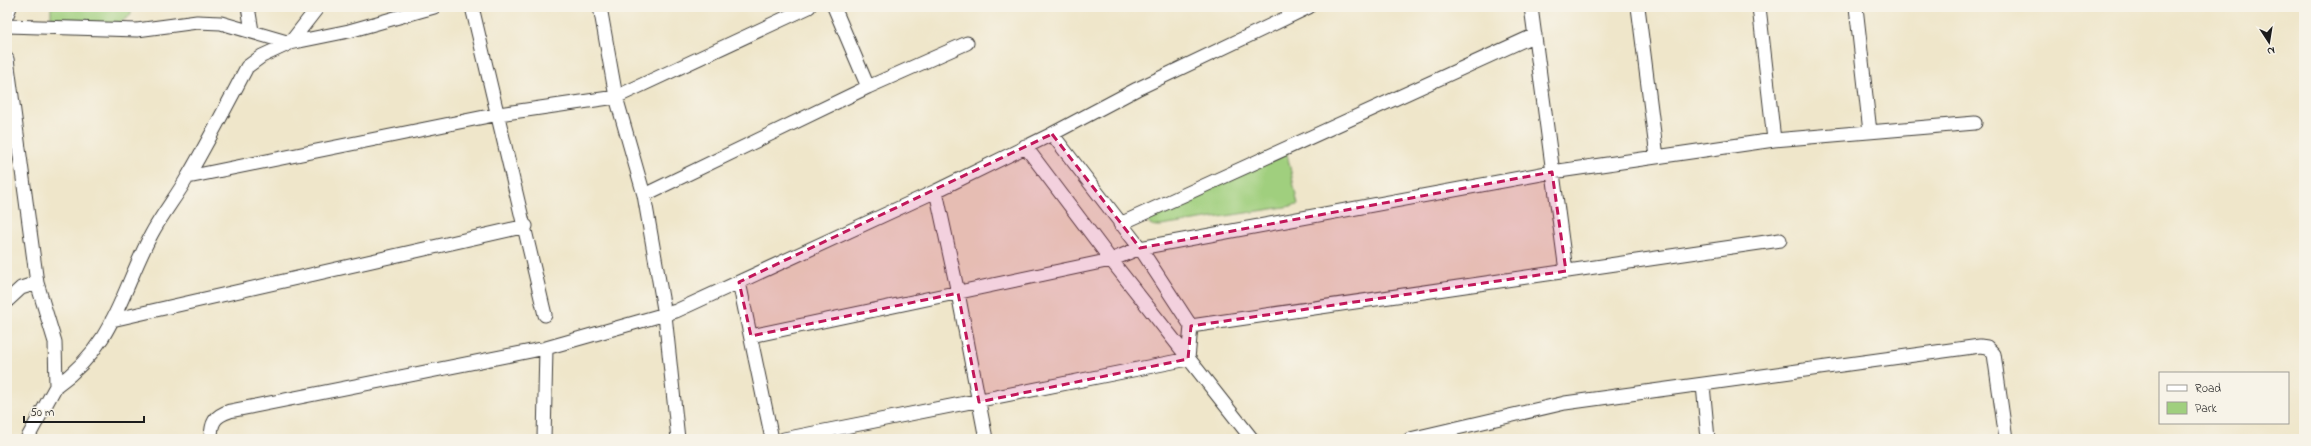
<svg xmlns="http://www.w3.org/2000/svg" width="2311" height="446" font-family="'Indie Flower',sans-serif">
  <rect width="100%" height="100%" fill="#f7f3e8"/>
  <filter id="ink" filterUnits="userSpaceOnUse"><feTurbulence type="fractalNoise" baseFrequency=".025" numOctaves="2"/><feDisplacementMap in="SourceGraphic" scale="8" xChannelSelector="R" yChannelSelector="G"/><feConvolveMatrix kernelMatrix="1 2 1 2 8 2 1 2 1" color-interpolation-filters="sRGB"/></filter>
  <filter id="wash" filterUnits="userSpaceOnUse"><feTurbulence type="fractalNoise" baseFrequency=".012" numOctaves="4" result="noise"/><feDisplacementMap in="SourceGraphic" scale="16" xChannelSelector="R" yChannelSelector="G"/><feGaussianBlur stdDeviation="0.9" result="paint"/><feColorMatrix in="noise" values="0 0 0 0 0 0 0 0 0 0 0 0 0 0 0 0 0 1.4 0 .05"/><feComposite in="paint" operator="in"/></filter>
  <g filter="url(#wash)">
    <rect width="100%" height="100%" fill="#efe6ca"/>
    <!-- green -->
    <path fill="#a0cf7e" stroke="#5e764d" d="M 51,7 L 131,7 L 131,15 L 114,27 L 51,18 Z
      M 1285,144 L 1298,205 L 1161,226 C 1153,226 1149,226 1145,217 Z"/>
  </g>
  <g filter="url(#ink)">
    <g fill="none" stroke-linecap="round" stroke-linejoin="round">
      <!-- minor casing -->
      <g stroke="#3c3a36" stroke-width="15">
        <path id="minor" d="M 248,7 L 252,31
          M 472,7 L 545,315
          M 600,7 L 616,97 L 644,195 L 665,315 L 678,439
          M 834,7 L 868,87
          M 1531,7 L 1566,271
          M 1638,7 L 1657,157
          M 1759,7 L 1774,140
          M 1856,7 L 1870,132
          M 7,15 L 10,7
          M 7,26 L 137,30 L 197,22 L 221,23 L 290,43 L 349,31 L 434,7
          M 7,59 L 37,283 L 55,342 L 56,386 L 27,439
          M 1052,134 L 1140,248 L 1552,172 L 1774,140 L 1975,123
          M 1025,146 L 1111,260 L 1252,439
          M 188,177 L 499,114 L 616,97 L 809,7
          M 936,191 L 958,293 L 986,439
          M 644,195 L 868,87 L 967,43
          M 1120,224 L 1535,35
          M 739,282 L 772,439
          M 7,301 L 21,288 L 37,283
          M 112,320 L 526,226
          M 1191,326 L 1780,240
          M 751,336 L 1111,260 L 1140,248 L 1191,326 L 1188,359
          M 1703,385 L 1708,439
          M 56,386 C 115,344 120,294 151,235 C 162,214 177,196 188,176 C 209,140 228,103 247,67 L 262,56 L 290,43 L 318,7
          M 211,439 C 211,423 214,416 230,411 L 546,348 L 676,311 L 936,191 L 1052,134 L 1137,89 L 1309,7
          M 544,439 L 546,348
          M 784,439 L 1188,359
          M 1410,439 L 1565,403 L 1980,346 L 1987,347 L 1994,354 L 2006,439"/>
      </g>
      <!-- minor -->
      <use href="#minor" stroke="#fff" stroke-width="13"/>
    </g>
  </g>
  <!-- marked area -->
  <path fill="#c2185b" fill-opacity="0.2" stroke="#c2185b" stroke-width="3" stroke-dasharray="8 5" stroke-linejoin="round" d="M 1052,134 L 1140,248 L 1552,172 L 1566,271 L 1191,326 L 1188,359 L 979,402 L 958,293 L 751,336 L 739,282 Z"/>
  <!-- margin -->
  <rect width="2311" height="446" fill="none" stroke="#f7f3e8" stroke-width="24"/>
  <!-- legend -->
  <rect x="2159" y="372" width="130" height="52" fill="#f7f3e8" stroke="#9f9d96"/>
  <rect x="2167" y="385" width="20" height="6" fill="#ffffff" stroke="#9f9d96"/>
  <text x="2195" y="392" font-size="12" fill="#1c1c1c">Road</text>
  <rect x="2167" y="402" width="20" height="12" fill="#a0cf7e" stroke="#9f9d96"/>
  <text x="2195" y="412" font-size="12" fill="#1c1c1c">Park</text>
  <!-- north arrow -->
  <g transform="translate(2269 42) rotate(168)" stroke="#f7f3e8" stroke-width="3" paint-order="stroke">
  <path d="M0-3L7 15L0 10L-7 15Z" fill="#1c1c1c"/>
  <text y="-6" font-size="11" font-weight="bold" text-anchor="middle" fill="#1c1c1c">N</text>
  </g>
  <!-- scale -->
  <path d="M24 416v6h120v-6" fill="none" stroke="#1c1c1c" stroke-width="2"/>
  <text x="30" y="416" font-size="12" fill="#1c1c1c" stroke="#f7f3e8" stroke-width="3" paint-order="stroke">50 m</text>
</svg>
